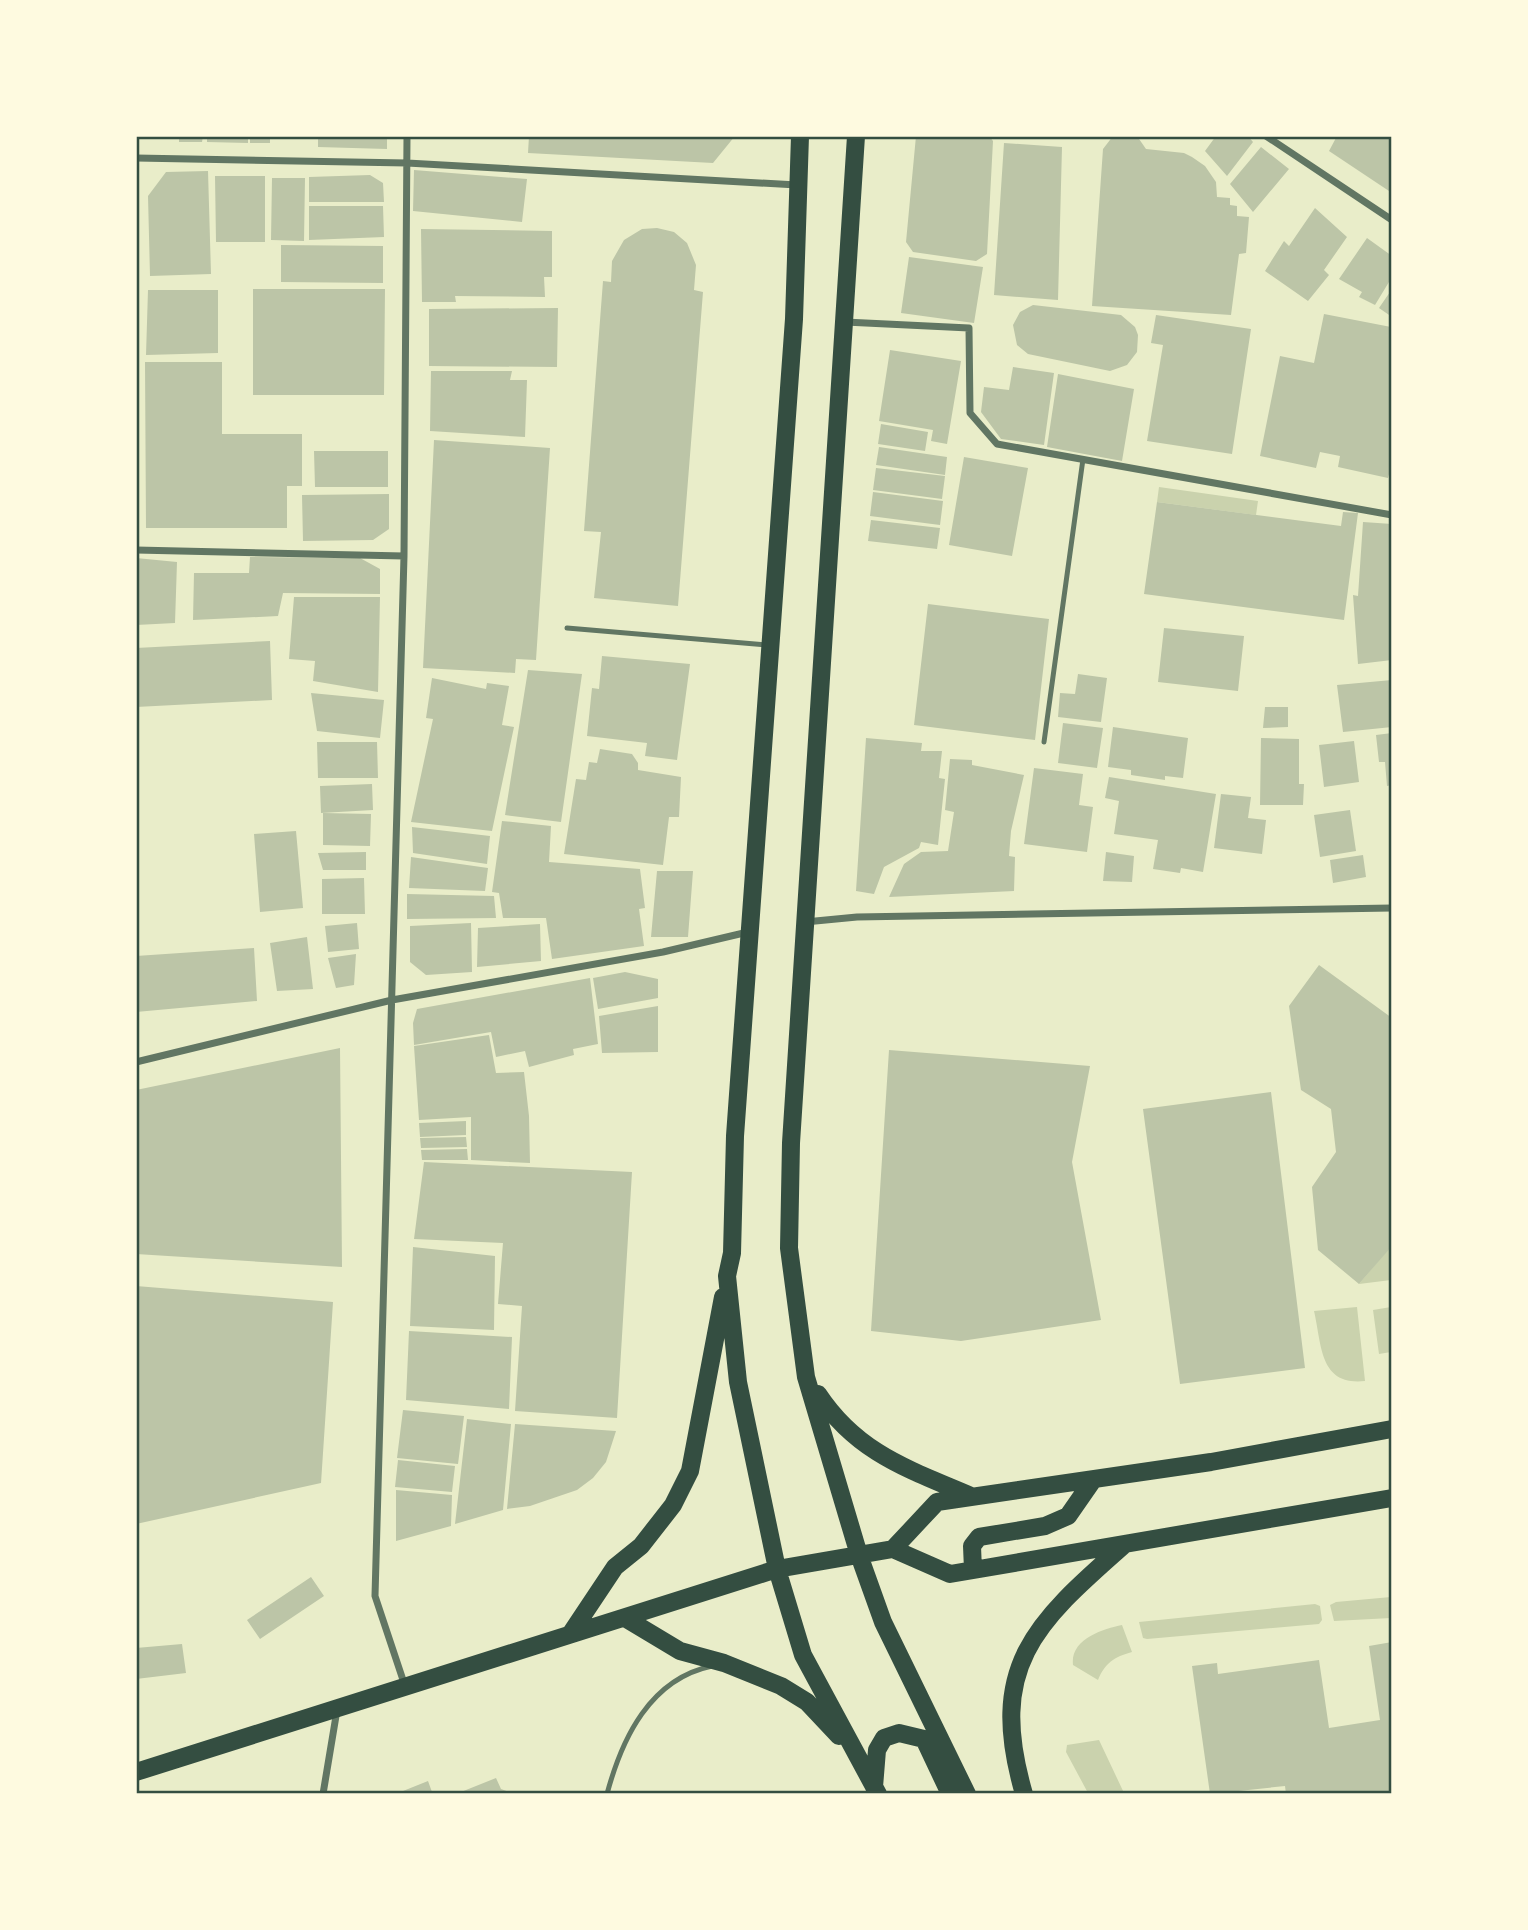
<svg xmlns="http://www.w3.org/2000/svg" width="1528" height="1930" font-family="'Varela Round',sans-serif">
  <rect width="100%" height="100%" fill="#e9edc9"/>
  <!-- green -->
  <path fill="#cad2ad" d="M 1159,487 L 1258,501 L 1256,515 L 1157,502 Z
    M 1391,1246 L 1391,1280 L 1359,1284 Z
    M 1357,1307 L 1365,1381 C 1319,1386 1322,1345 1314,1311 Z
    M 1391,1307 L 1391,1352 L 1379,1354 L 1373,1310 Z
    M 1391,1597 L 1391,1618 L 1334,1621 L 1330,1605 L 1336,1602 Z
    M 1315,1604 L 1320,1606 L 1322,1620 L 1319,1624 L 1147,1639 L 1143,1638 L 1139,1622 Z
    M 1122,1625 L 1132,1652 C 1114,1657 1105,1663 1098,1680 L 1073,1665 C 1070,1639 1103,1629 1122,1625 Z
    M 1099,1740 L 1124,1793 L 1088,1793 L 1066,1752 L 1067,1745 Z"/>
  <!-- building -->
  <path fill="#bcc5a7" d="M 179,136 L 203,136 L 202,142 L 179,142 Z
    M 207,136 L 248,136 L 248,143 L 207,142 Z
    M 250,136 L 270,136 L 270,143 L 250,143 Z
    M 318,136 L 387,136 L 387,149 L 318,147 Z
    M 529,136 L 735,136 L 713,163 L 528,153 Z
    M 916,136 L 989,136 L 993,141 L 987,254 L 976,261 L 913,252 L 906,242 Z
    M 1113,136 L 1137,136 L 1146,149 L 1184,153 L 1192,157 L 1205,166 L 1216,182 L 1217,197 L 1230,198 L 1230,205 L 1237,206 L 1237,216 L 1249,217 L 1246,253 L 1239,254 L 1231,315 L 1092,306 L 1103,149 Z
    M 1216,136 L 1248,136 L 1253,142 L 1227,176 L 1205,151 Z
    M 1337,136 L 1392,136 L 1392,193 L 1329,151 Z
    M 1004,143 L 1062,147 L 1058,300 L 994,295 Z
    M 1261,147 L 1289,169 L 1253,212 L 1230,184 Z
    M 414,170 L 527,179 L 522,222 L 413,211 Z
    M 208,171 L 211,274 L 150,276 L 148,196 L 166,172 Z
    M 370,175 L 383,183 L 384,202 L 309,202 L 309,177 Z
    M 215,176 L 265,176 L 265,242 L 216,242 Z
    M 272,178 L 305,178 L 304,241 L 271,240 Z
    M 309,206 L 383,206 L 384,237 L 309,240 Z
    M 1315,208 L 1347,237 L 1324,270 L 1329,275 L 1308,301 L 1265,271 L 1284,241 L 1289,246 Z
    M 657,228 L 674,232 L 687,243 L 696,265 L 694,290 L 703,292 L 678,606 L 594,598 L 601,532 L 584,531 L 603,281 L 611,282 L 612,261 L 624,240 L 642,229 Z
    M 421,229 L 552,231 L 552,277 L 544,277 L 545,297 L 455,296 L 456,302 L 422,302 Z
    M 1367,238 L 1392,256 L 1392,277 L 1375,305 L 1359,297 L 1362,292 L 1339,279 Z
    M 281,245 L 383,246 L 383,283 L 281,282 Z
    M 909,257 L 983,267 L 974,323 L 901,313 Z
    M 253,289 L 385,289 L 384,395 L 253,395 Z
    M 1392,289 L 1392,317 L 1379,308 Z
    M 148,290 L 218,290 L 218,353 L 146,355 Z
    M 1033,305 L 1121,315 L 1135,327 L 1138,335 L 1137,352 L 1127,365 L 1110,371 L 1028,354 L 1017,345 L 1013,325 L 1020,312 Z
    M 558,308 L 557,367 L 429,366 L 429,309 Z
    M 1324,314 L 1391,327 L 1392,463 L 1388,478 L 1338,467 L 1340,456 L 1320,452 L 1316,468 L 1260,456 L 1280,356 L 1314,363 Z
    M 1156,315 L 1251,329 L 1232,454 L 1147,441 L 1163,345 L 1151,343 Z
    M 890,350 L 961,361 L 947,444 L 931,441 L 933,430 L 879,421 Z
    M 145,362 L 222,362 L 222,434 L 302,434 L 302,486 L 287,486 L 287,528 L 146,528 Z
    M 1013,367 L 1054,373 L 1044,445 L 1001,439 L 981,412 L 984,387 L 1009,390 Z
    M 431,371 L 512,371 L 510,380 L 527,380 L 525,437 L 430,431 Z
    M 1058,374 L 1134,389 L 1122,461 L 1047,447 Z
    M 881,424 L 928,432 L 925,451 L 878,444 Z
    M 434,440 L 550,448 L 536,660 L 516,659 L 515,673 L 423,668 Z
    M 879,447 L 947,457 L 945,475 L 876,465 Z
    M 314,451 L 388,451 L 388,487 L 315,487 Z
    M 964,457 L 1028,468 L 1012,556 L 949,545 Z
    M 876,468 L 945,476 L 942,499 L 873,490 Z
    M 873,492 L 943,501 L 940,525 L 870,516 Z
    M 389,494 L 389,529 L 373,540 L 303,541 L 302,495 Z
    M 1157,502 L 1341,526 L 1343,512 L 1358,513 L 1344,620 L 1144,594 Z
    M 871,520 L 940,528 L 937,549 L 868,541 Z
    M 1363,522 L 1392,524 L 1392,660 L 1358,664 L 1353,595 L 1358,596 Z
    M 250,557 L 360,558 L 380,569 L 380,594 L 283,593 L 278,616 L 193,620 L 194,573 L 249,573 Z
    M 136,558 L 177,562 L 175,623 L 136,625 Z
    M 294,597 L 380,597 L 378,692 L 313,681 L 315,661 L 289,659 Z
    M 928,604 L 1049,619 L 1035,740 L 914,725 Z
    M 1164,628 L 1244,636 L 1238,691 L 1158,682 Z
    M 270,641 L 272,700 L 136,707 L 136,648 Z
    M 602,656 L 690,664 L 677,760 L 645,756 L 647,743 L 587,736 L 592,688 L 599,689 Z
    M 528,670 L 582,674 L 561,822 L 505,815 Z
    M 1078,674 L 1107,678 L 1101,722 L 1058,717 L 1060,693 L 1075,694 Z
    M 432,678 L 486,689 L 487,683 L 509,686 L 502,725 L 514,727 L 492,831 L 411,822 L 433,719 L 426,718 Z
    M 1392,680 L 1392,727 L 1343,732 L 1337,685 Z
    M 311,693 L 384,700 L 380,738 L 317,731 Z
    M 1265,707 L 1288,707 L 1288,727 L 1263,728 Z
    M 1063,723 L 1103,728 L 1097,768 L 1058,763 Z
    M 1113,727 L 1188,738 L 1183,778 L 1165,776 L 1165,780 L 1131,775 L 1131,770 L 1108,767 Z
    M 1392,733 L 1392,785 L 1387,786 L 1385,762 L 1379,762 L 1376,735 Z
    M 866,738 L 922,743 L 921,751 L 942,751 L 939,778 L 945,779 L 938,845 L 921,842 L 919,848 L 884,867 L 874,894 L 856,891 Z
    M 1261,738 L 1299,739 L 1299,784 L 1304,784 L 1303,805 L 1260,805 Z
    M 1354,741 L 1359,782 L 1324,787 L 1319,745 Z
    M 317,742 L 377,742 L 378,778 L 318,778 Z
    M 600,749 L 632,754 L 638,763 L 638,770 L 681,777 L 679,817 L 669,817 L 663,865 L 564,854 L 576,779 L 586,780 L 589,762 L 597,763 Z
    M 950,759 L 972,760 L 972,765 L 1024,775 L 1011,831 L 1009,856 L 1015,857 L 1014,891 L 889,897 L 904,864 L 921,852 L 948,851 L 954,812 L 945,810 Z
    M 1034,768 L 1083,774 L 1079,805 L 1093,807 L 1087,852 L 1024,844 Z
    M 1109,777 L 1216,794 L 1203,872 L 1181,868 L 1180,873 L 1153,869 L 1158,840 L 1114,834 L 1119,801 L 1105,798 Z
    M 372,784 L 373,810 L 321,813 L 320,786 Z
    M 1221,794 L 1251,797 L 1248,818 L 1266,820 L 1262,854 L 1214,848 Z
    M 1350,810 L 1356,851 L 1320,857 L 1314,815 Z
    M 323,813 L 371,814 L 370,846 L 323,845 Z
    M 502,821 L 551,826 L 549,862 L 640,869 L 645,908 L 639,909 L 644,946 L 552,959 L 546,918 L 503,918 L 499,893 L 492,892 Z
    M 412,827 L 490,836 L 487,864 L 413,853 Z
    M 296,831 L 303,908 L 260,912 L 254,834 Z
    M 366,852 L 366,870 L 323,870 L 318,853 Z
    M 1106,852 L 1134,856 L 1132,882 L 1103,881 Z
    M 1363,855 L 1366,877 L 1333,883 L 1330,860 Z
    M 411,857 L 488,868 L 485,891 L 409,888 Z
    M 657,871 L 693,871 L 688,937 L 651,937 Z
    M 364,878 L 365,914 L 322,914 L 322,879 Z
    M 407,894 L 494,896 L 496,918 L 407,919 Z
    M 357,923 L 359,949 L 328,952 L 325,926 Z
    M 471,923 L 472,972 L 426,975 L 410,962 L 410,926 Z
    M 540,924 L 541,961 L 477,967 L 478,928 Z
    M 307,937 L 313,989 L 277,991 L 270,943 Z
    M 254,948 L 257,1001 L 136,1012 L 136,956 Z
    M 356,954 L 354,985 L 336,988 L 328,958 Z
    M 1319,965 L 1392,1018 L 1392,1246 L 1359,1284 L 1318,1250 L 1312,1187 L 1336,1152 L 1331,1109 L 1301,1090 L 1289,1006 Z
    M 625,972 L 658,979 L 658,998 L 598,1009 L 593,978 Z
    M 590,978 L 598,1044 L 573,1049 L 574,1055 L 529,1067 L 525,1051 L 496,1057 L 491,1032 L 414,1045 L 413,1023 L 417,1009 Z
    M 658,1006 L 658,1052 L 602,1053 L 599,1016 Z
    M 489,1035 L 496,1073 L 524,1072 L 529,1116 L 530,1163 L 471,1160 L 471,1117 L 419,1120 L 414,1046 Z
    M 340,1048 L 342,1267 L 136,1254 L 136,1090 Z
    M 889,1050 L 1090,1066 L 1072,1162 L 1101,1320 L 961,1341 L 871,1331 Z
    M 1271,1092 L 1305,1368 L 1180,1384 L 1143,1109 Z
    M 466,1121 L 466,1135 L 420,1137 L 419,1123 Z
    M 466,1137 L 467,1147 L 421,1148 L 420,1138 Z
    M 467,1149 L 468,1160 L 422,1160 L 421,1150 Z
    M 424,1162 L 632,1172 L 617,1418 L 515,1411 L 522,1306 L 498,1304 L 503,1243 L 414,1239 Z
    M 413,1247 L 495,1256 L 494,1330 L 410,1326 Z
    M 136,1286 L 333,1302 L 321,1483 L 136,1524 Z
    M 409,1331 L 512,1337 L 509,1409 L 406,1400 Z
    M 403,1410 L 464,1416 L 458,1464 L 397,1458 Z
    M 467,1419 L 511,1424 L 503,1510 L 455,1524 Z
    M 515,1424 L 616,1431 L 606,1462 L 593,1478 L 577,1490 L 530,1506 L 507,1509 Z
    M 398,1460 L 455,1466 L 452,1492 L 395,1487 Z
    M 396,1490 L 452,1495 L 451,1526 L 396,1541 Z
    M 311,1577 L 324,1596 L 260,1639 L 247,1620 Z
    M 1392,1642 L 1392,1794 L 1286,1794 L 1285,1786 L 1210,1794 L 1192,1666 L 1217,1663 L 1218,1674 L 1319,1660 L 1329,1728 L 1380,1720 L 1369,1646 Z
    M 182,1644 L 186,1673 L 136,1679 L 136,1648 Z
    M 496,1778 L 501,1789 L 515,1794 L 456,1794 Z
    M 428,1781 L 432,1792 L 398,1794 L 398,1793 Z"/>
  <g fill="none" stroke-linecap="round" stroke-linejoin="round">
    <!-- service -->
    <path stroke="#617663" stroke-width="5" d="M 567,628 L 767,645
      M 1044,742 L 1083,459
      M 607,1794 C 622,1738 650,1679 712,1666"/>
    <!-- minor -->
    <path stroke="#617663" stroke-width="7" d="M 1266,136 L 1392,220
      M 136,158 L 407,163 L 797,185
      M 845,322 L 969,328 L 970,413 L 997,444 L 1392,515
      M 136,550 L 404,556
      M 805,922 L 857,917 L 1392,908
      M 136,1062 L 392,1000 L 663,952 L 748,932
      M 405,1686 L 375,1596 L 404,556 L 407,136
      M 323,1794 L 337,1710"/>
    <!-- primary -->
    <path stroke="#344e41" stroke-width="18" d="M 800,136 L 794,319 L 735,1136 L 732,1253 L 727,1276 L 738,1382 L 777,1569 L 803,1655 L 878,1794
      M 856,136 L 791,1143 L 789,1248 L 806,1377 L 859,1555 L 883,1622 L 967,1794
      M 818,1394 C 857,1453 908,1469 971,1496
      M 893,1549 L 937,1502 L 1211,1462 L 1392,1429
      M 973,1570 L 972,1546 L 979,1537 L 1045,1526 L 1068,1516 L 1093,1480
      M 625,1618 L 680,1651 L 724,1663 L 781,1686 L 807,1702 L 839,1736
      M 571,1633 L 615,1567 L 641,1546 L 673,1505 L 690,1471 L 723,1297
      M 136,1772 L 777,1569 L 893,1549 L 950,1574 L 1392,1498
      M 874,1787 L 877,1750 L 884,1738 L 899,1733 L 924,1739 L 950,1794
      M 1024,1794 C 987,1667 1034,1624 1124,1545"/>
  </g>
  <!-- border -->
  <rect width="1528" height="1930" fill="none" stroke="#fefae0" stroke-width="276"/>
  <rect x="138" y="138" width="1252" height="1654" fill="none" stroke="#344e41" stroke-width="2.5"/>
</svg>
